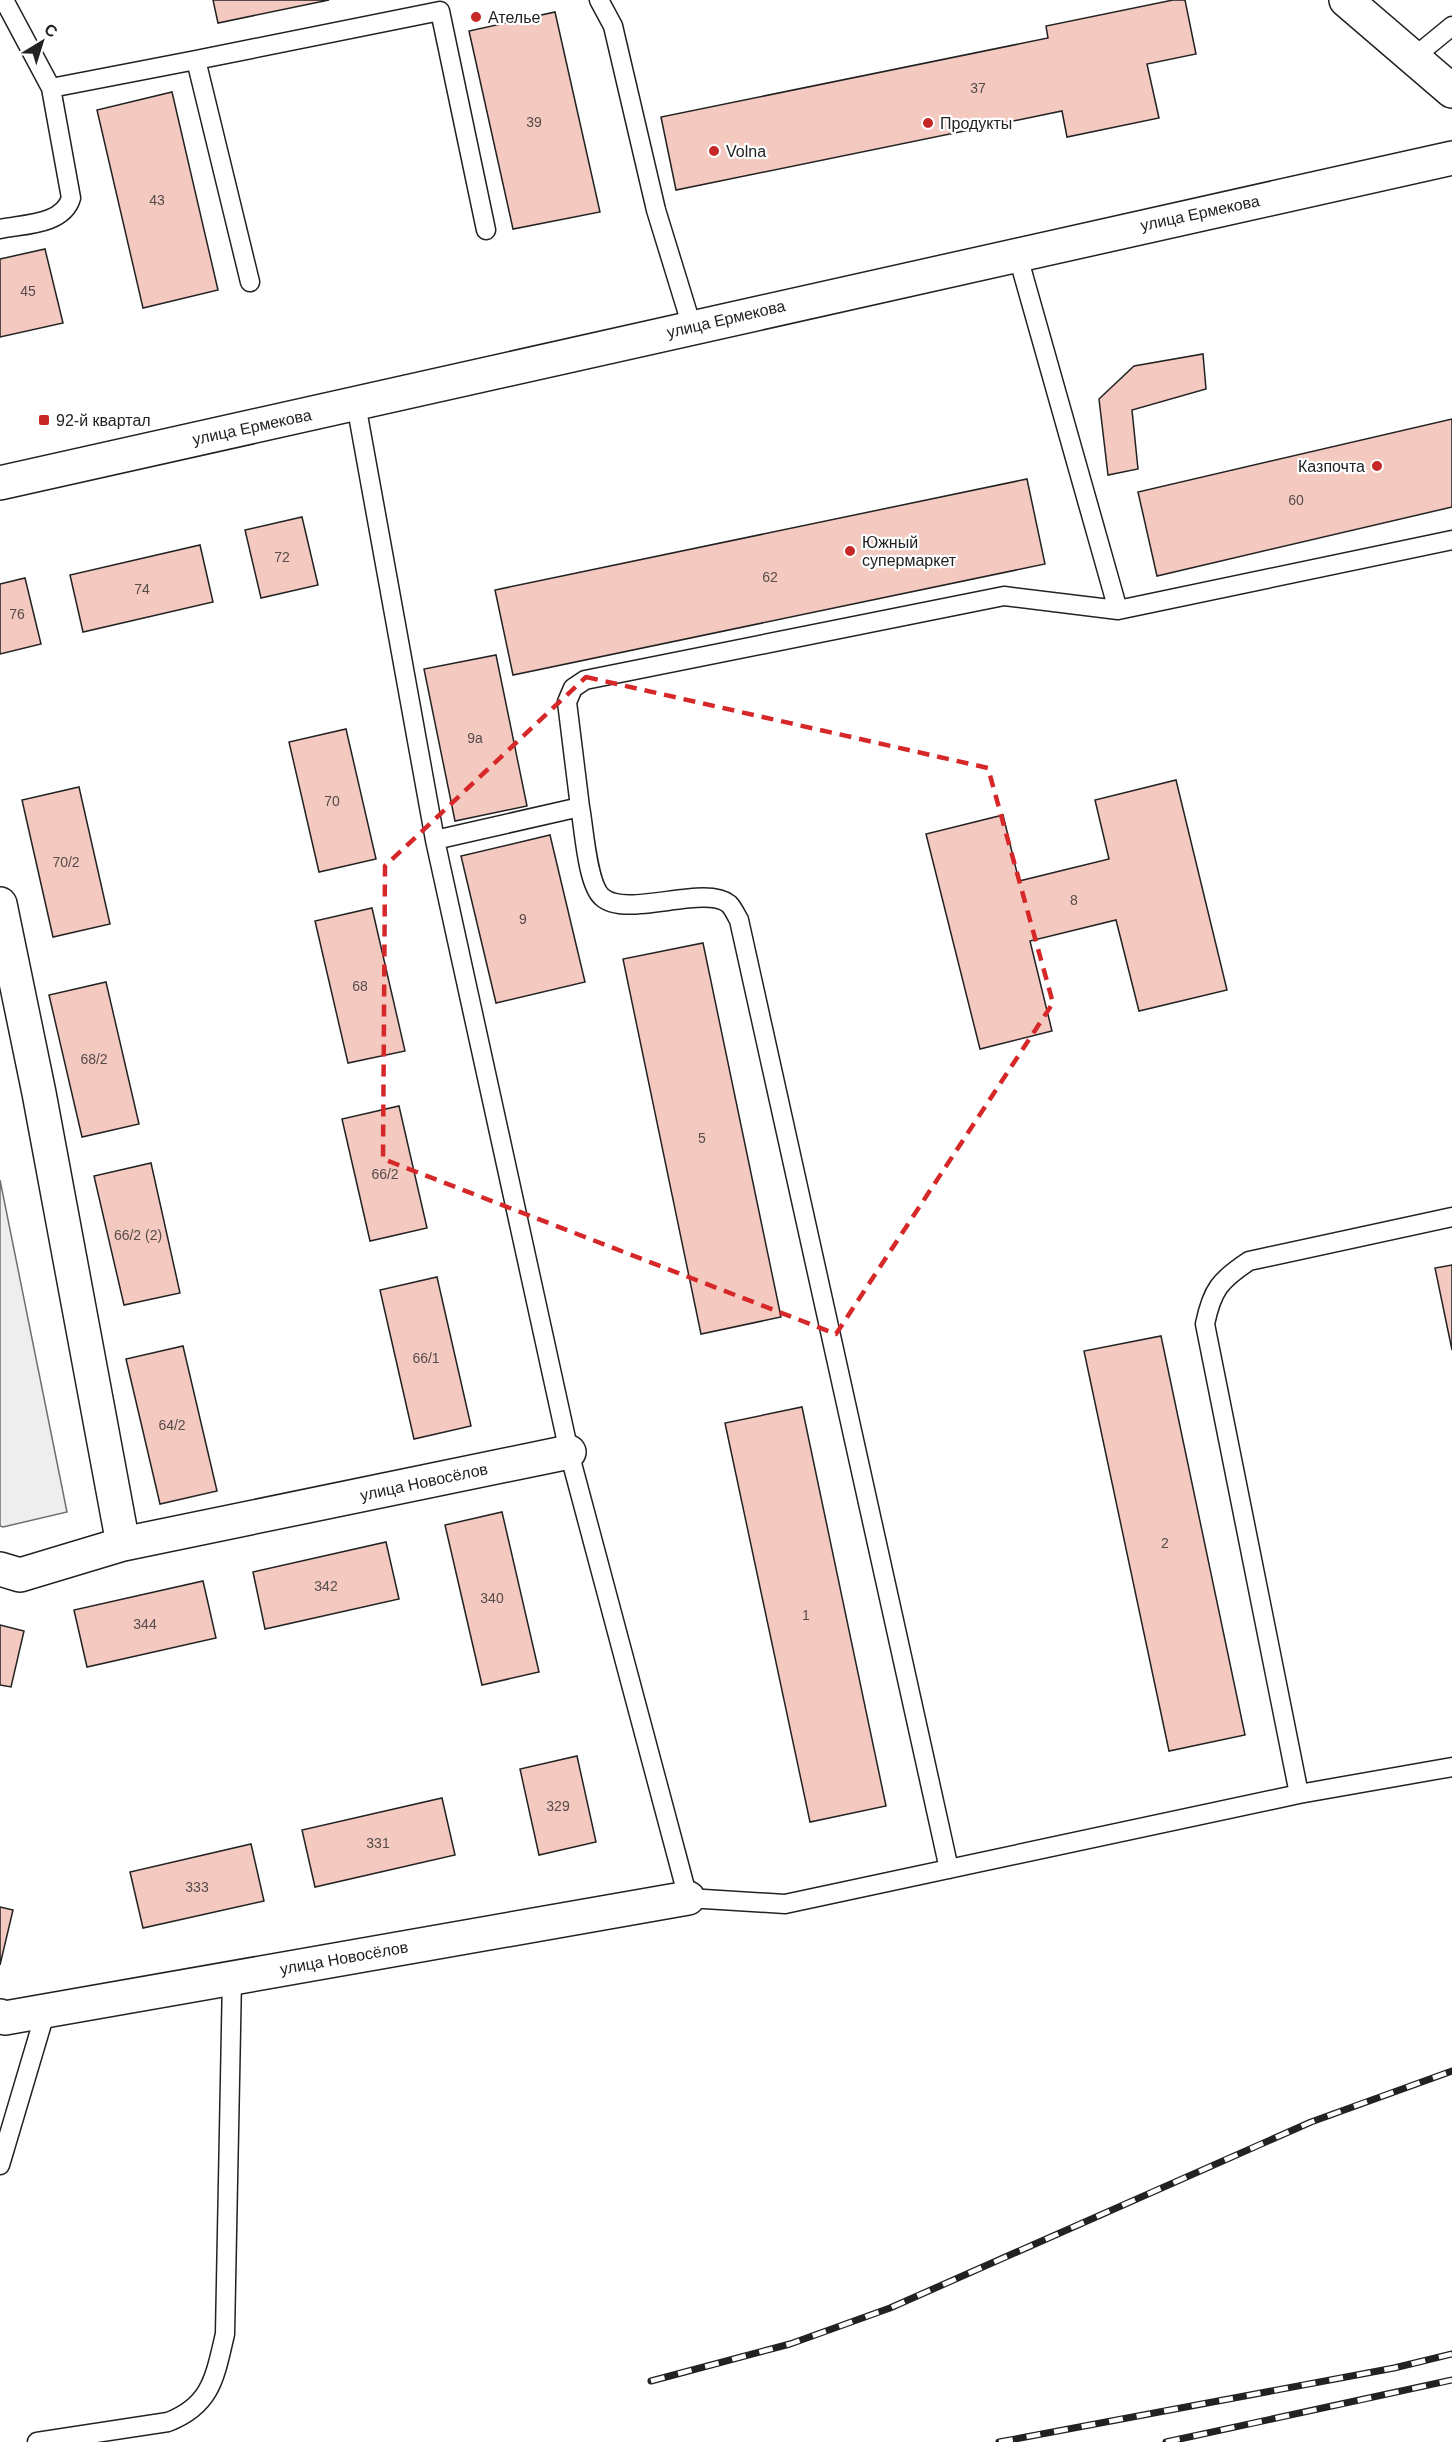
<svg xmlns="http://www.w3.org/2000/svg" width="1452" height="2442" font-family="Arial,sans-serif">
  <rect width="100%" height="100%" fill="#fff"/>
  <!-- green -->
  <path fill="#eee" stroke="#6f6f6f" stroke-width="1.5" d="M 0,1180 L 67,1512 L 3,1527 L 0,1526 Z"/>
  <!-- building -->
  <path fill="#f3c9c0" stroke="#222" stroke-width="1.5" d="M 213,0 L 329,0 L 218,23 Z
    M 1173,0 L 1185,0 L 1196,54 L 1147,64 L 1159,118 L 1067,137 L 1062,111 L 676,190 L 661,117 L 1048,38 L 1046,26 Z
    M 555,12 L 600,212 L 513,229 L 469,31 Z
    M 172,92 L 218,290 L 143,308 L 97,110 Z
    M 45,249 L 63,323 L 0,337 L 0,259 Z
    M 1203,354 L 1206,389 L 1132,410 L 1138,469 L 1108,475 L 1099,399 L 1134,366 Z
    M 1452,419 L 1452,507 L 1157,576 L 1138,492 Z
    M 1027,479 L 1045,564 L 513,675 L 495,590 Z
    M 302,517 L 318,585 L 261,598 L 245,530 Z
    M 200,545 L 213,602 L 83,632 L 70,575 Z
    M 25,578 L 41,644 L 0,654 L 0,584 Z
    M 496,655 L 527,806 L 455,821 L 424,669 Z
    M 346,729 L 376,859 L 319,872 L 289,742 Z
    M 1176,780 L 1227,990 L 1139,1011 L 1116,920 L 1030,941 L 1052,1031 L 980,1049 L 926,834 L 1003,815 L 1019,881 L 1109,859 L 1095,800 Z
    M 79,787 L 110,924 L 53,937 L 22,800 Z
    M 550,835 L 585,982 L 496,1003 L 461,856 Z
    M 372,908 L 405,1051 L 348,1063 L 315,921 Z
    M 703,943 L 781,1317 L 701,1334 L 623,959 Z
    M 106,982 L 139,1124 L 82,1137 L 49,995 Z
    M 399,1106 L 427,1228 L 370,1241 L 342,1119 Z
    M 151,1163 L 180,1293 L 124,1305 L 94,1176 Z
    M 1452,1265 L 1452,1350 L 1435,1268 Z
    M 437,1277 L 471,1426 L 414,1439 L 380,1290 Z
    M 1161,1336 L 1245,1735 L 1169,1751 L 1084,1351 Z
    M 183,1346 L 217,1491 L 160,1504 L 126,1359 Z
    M 802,1407 L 886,1806 L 810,1822 L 725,1423 Z
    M 502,1512 L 539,1672 L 482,1685 L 445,1525 Z
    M 386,1542 L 399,1599 L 265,1629 L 253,1572 Z
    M 203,1581 L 216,1638 L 87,1667 L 74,1610 Z
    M 0,1625 L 24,1631 L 11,1687 L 0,1685 Z
    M 577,1756 L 596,1842 L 539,1855 L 520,1769 Z
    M 442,1798 L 455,1855 L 315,1887 L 302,1830 Z
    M 251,1844 L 264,1901 L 143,1928 L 130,1872 Z
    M 0,1907 L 13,1910 L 0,1965 Z"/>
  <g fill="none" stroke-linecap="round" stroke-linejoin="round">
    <!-- lane casing -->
    <g stroke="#222" stroke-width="21">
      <path id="lane" d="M 599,0 L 613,26 L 656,210 L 692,327
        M 1413,58 L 1452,26
        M 196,60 L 440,11 L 486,230
        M 51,88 L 196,60 L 250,282
        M 0,229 C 24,224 63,225 71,198 L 51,88 L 4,0
        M 1017,253 L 1118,610 L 1452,540
        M 356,404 L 435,840 L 569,1452 L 688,1898 L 785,1904 L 1299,1794 L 1452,1767
        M 580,807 C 584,827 587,884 602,897 C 626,919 705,884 729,904 C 733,908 736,915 739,920 L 949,1869
        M 435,840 L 580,807 L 567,702 L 573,688 L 585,680 L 1004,596 L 1118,610
        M 1299,1794 L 1205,1324 C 1212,1290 1220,1280 1249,1261 L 1452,1217
        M 0,2165 L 46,2010
        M 37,2442 L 168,2422 C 212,2405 215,2376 225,2334 L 232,1978"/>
    </g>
    <!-- street casing -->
    <g stroke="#222" stroke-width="36">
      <path id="street" d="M 1346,0 L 1452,91
        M 0,904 L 39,1093 L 123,1544
        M 0,1569 L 20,1575 L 123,1544 L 569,1452
        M 0,2016 L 5,2018 L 688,1898"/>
    </g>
    <!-- secondary casing -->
    <g stroke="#222" stroke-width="36">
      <path id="secondary" d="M 0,483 L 1452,158"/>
    </g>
    <!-- lane -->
    <use href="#lane" stroke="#fff" stroke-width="18"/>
    <!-- street -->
    <use href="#street" stroke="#fff" stroke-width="33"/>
    <!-- secondary -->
    <use href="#secondary" stroke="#fff" stroke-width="33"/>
    <!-- rail casing -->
    <g stroke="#222" stroke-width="7">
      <path id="rail" d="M 651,2381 L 790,2344 L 890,2308 L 1311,2122 L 1452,2071
        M 999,2442 L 1394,2368 L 1452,2354
        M 1166,2442 L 1452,2380"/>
    </g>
    <!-- rail -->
    <use href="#rail" stroke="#fff" stroke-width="4.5" stroke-dasharray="14" stroke-linecap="butt"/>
  </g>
  <!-- marked area -->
  <path fill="none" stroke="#d62828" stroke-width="4.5" stroke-dasharray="12 8" stroke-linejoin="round" d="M 586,677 L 988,768 L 1053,1003 L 836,1334 L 383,1159 L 385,866 Z"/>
  <!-- markers -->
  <g fill="#c62828" stroke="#fff" stroke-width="2">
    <circle cx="476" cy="17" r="6"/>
    <circle cx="928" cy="123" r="6"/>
    <circle cx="714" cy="151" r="6"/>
    <rect x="38" y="414" width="12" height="12" rx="3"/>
    <circle cx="1377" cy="466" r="6"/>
    <circle cx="850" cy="551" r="6"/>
  </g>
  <g text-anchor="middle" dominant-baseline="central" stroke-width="4.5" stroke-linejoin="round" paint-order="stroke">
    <!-- number labels -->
    <g font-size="14" fill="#564c4a">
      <text x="978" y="88">37</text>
      <text x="534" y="122">39</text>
      <text x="157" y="200">43</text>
      <text x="28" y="291">45</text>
      <text x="1296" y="500">60</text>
      <text x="282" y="557">72</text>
      <text x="770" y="577">62</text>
      <text x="142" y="589">74</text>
      <text x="17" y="614">76</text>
      <text x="475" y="738">9а</text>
      <text x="332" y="801">70</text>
      <text x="66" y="862">70/2</text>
      <text x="1074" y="900">8</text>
      <text x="523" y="919">9</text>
      <text x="360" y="986">68</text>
      <text x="94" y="1059">68/2</text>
      <text x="702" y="1138">5</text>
      <text x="385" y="1174">66/2</text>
      <text x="138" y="1235">66/2 (2)</text>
      <text x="426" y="1358">66/1</text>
      <text x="172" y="1425">64/2</text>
      <text x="1165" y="1543">2</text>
      <text x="326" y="1586">342</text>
      <text x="492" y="1598">340</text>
      <text x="806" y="1615">1</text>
      <text x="145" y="1624">344</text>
      <text x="558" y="1806">329</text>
      <text x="378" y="1843">331</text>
      <text x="197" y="1887">333</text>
    </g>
    <!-- poi labels -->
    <g font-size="16" fill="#222" stroke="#fff" text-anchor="start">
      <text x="488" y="17">Ателье</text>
      <text x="940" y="123">Продукты</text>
      <text x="726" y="151">Volna</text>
      <text x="56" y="420">92-й квартал</text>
      <text x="1365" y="466" text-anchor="end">Казпочта</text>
      <text x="862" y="542">Южный<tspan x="862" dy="18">супермаркет</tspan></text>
    </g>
    <!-- street labels -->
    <g font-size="16" fill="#222" stroke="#fff">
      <text transform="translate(1200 213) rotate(-12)">улица Ермекова</text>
      <text transform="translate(726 319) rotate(-13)">улица Ермекова</text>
      <text transform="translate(252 427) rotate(-12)">улица Ермекова</text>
      <text transform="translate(424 1482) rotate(-12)">улица Новосёлов</text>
      <text transform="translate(344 1958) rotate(-10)">улица Новосёлов</text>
    </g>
  </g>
  <!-- north arrow -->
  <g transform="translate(42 42) rotate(38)" stroke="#ffffff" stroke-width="4.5" paint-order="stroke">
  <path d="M0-4.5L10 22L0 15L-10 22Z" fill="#222222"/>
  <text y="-9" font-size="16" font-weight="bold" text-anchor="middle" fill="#222222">С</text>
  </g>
</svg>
